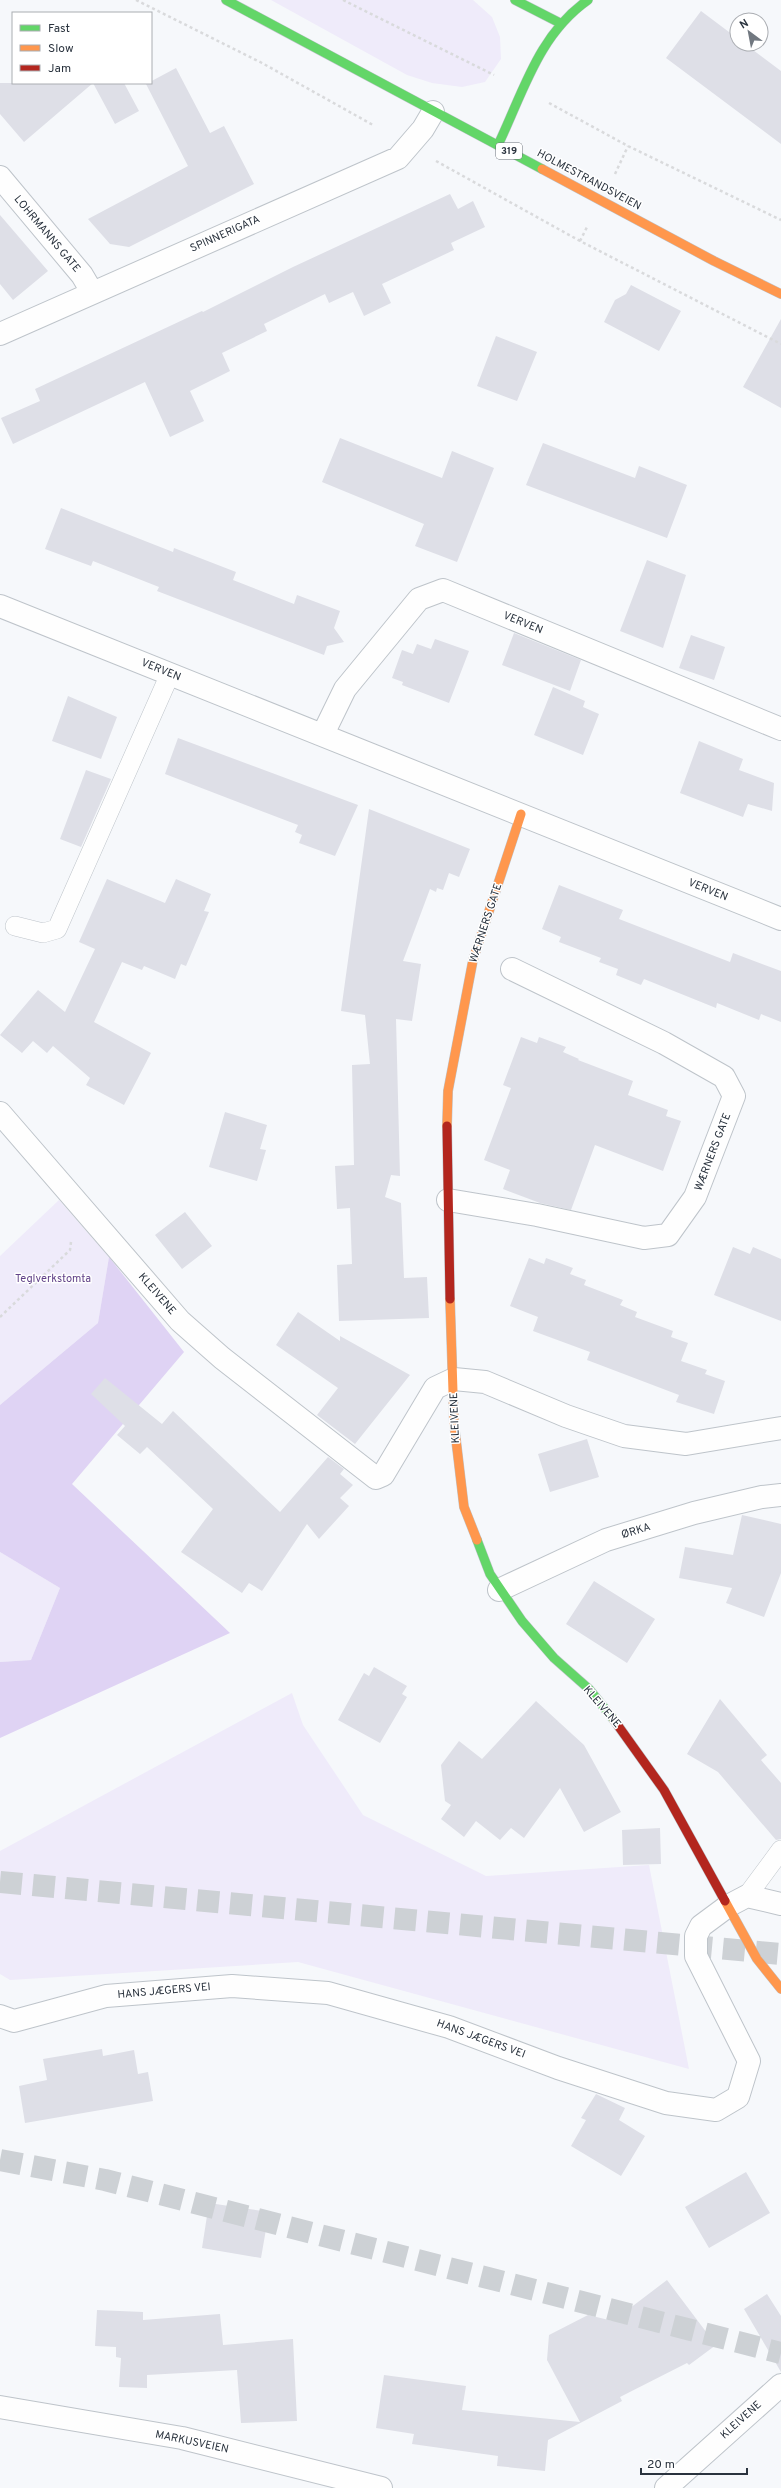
<svg xmlns="http://www.w3.org/2000/svg" width="781" height="2488" font-family="Overpass,sans-serif">
  <rect width="100%" height="100%" fill="#f6f8fb"/>
  <!-- green -->
  <path fill="#efebfa" d="M 271,0 L 473,0 L 492,17 L 500,37 L 501,59 L 485,82 L 462,87 L 432,83 L 407,75 Z
    M 59,1200 L 109,1257 L 98,1323 L 0,1405 L 0,1256 Z
    M 0,1552 L 60,1588 L 31,1660 L 0,1662 Z
    M 292,1693 L 303,1725 L 363,1815 L 486,1876 L 649,1865 L 689,2069 L 298,1962 L 10,1980 L 0,1974 L 0,1851 Z"/>
  <!-- forest -->
  <path fill="#dfd3f4" d="M 109,1257 L 184,1352 L 72,1484 L 230,1633 L 0,1738 L 0,1662 L 31,1660 L 60,1588 L 0,1552 L 0,1405 L 98,1323 Z"/>
  <!-- building -->
  <path fill="#dedfe7" d="M 701,11 L 737,38 L 737,44 L 745,44 L 781,71 L 781,144 L 666,58 Z
    M 176,68 L 210,133 L 224,126 L 254,184 L 129,247 L 110,244 L 88,219 L 188,166 L 146,84 Z
    M 0,83 L 124,83 L 139,111 L 115,124 L 93,83 L 24,142 L 0,114 Z
    M 450,194 L 458,209 L 473,201 L 485,227 L 451,243 L 454,250 L 382,284 L 391,303 L 364,316 L 353,292 L 329,303 L 325,294 L 264,324 L 267,331 L 222,353 L 230,371 L 190,391 L 204,421 L 170,437 L 145,382 L 13,444 L 1,418 L 40,401 L 35,389 L 202,311 L 203,312 L 293,267 Z
    M 0,215 L 48,271 L 13,300 L 0,284 Z
    M 631,285 L 681,311 L 659,351 L 604,322 L 615,300 L 626,294 Z
    M 781,319 L 781,408 L 743,387 Z
    M 496,336 L 537,352 L 517,401 L 477,386 Z
    M 340,438 L 442,478 L 452,451 L 494,468 L 457,562 L 415,546 L 424,524 L 322,482 Z
    M 543,443 L 635,478 L 639,466 L 687,485 L 667,538 L 526,485 Z
    M 61,508 L 173,552 L 174,548 L 236,572 L 233,580 L 294,604 L 297,595 L 340,611 L 334,628 L 344,642 L 327,646 L 324,655 L 157,591 L 159,587 L 93,561 L 91,566 L 45,549 Z
    M 647,560 L 686,575 L 663,648 L 620,631 Z
    M 514,633 L 581,660 L 570,691 L 502,665 Z
    M 691,635 L 725,647 L 714,680 L 679,668 Z
    M 435,639 L 469,651 L 449,703 L 402,685 L 403,682 L 392,678 L 402,650 L 413,654 L 417,644 L 431,649 Z
    M 553,687 L 585,701 L 583,707 L 599,714 L 583,755 L 534,735 Z
    M 68,696 L 117,717 L 101,759 L 52,741 Z
    M 178,738 L 358,805 L 335,856 L 299,843 L 302,835 L 295,832 L 298,825 L 165,774 Z
    M 699,741 L 743,759 L 739,770 L 774,783 L 772,811 L 748,804 L 743,817 L 680,793 Z
    M 86,770 L 111,779 L 81,847 L 60,839 Z
    M 369,809 L 470,849 L 459,877 L 449,873 L 443,890 L 437,888 L 436,892 L 430,889 L 403,961 L 421,964 L 412,1021 L 396,1019 L 400,1176 L 391,1175 L 385,1197 L 401,1203 L 404,1278 L 427,1277 L 429,1318 L 339,1321 L 337,1265 L 352,1264 L 350,1208 L 337,1209 L 335,1166 L 354,1165 L 352,1065 L 370,1064 L 365,1015 L 341,1011 Z
    M 107,879 L 165,903 L 176,879 L 211,894 L 204,911 L 209,912 L 186,966 L 181,964 L 175,979 L 144,966 L 142,970 L 122,962 L 94,1022 L 151,1053 L 124,1105 L 86,1085 L 90,1078 L 53,1046 L 47,1053 L 33,1041 L 22,1053 L 0,1035 L 38,990 L 65,1012 L 95,949 L 79,942 Z
    M 559,885 L 623,910 L 619,919 L 730,962 L 733,953 L 781,971 L 781,1022 L 761,1014 L 759,1020 L 717,1003 L 716,1008 L 644,979 L 641,985 L 616,975 L 618,969 L 599,962 L 601,958 L 559,942 L 561,937 L 542,929 Z
    M 521,1037 L 537,1043 L 539,1037 L 566,1047 L 563,1052 L 579,1059 L 578,1060 L 633,1081 L 628,1095 L 668,1110 L 666,1116 L 681,1121 L 663,1171 L 595,1145 L 571,1210 L 540,1203 L 503,1189 L 510,1170 L 484,1160 L 511,1088 L 503,1085 Z
    M 225,1112 L 267,1125 L 260,1149 L 266,1150 L 257,1181 L 209,1167 Z
    M 185,1212 L 212,1246 L 182,1269 L 155,1235 Z
    M 733,1247 L 750,1254 L 753,1247 L 781,1259 L 781,1321 L 714,1295 Z
    M 529,1258 L 544,1264 L 546,1258 L 573,1268 L 570,1274 L 586,1280 L 584,1285 L 623,1300 L 620,1305 L 637,1312 L 635,1317 L 673,1331 L 671,1337 L 688,1343 L 681,1361 L 707,1370 L 705,1374 L 725,1381 L 714,1414 L 676,1402 L 679,1395 L 587,1360 L 590,1352 L 533,1331 L 538,1317 L 510,1306 Z
    M 298,1312 L 340,1341 L 340,1336 L 410,1375 L 355,1444 L 317,1415 L 338,1388 L 276,1345 Z
    M 105,1378 L 162,1424 L 173,1411 L 280,1512 L 328,1457 L 344,1469 L 340,1474 L 353,1485 L 340,1498 L 349,1506 L 319,1539 L 307,1524 L 262,1591 L 249,1583 L 242,1593 L 181,1552 L 213,1509 L 147,1447 L 140,1454 L 117,1435 L 125,1426 L 91,1394 Z
    M 587,1439 L 599,1477 L 550,1492 L 538,1454 Z
    M 742,1515 L 781,1524 L 781,1573 L 764,1617 L 726,1603 L 732,1588 L 679,1578 L 685,1547 L 733,1555 Z
    M 594,1581 L 655,1619 L 627,1663 L 566,1624 Z
    M 374,1667 L 407,1686 L 402,1694 L 407,1697 L 380,1743 L 338,1720 L 364,1673 L 369,1676 Z
    M 720,1699 L 767,1755 L 761,1760 L 781,1783 L 781,1839 L 776,1840 L 718,1772 L 687,1754 Z
    M 536,1701 L 584,1745 L 621,1812 L 584,1832 L 560,1788 L 524,1838 L 511,1828 L 500,1840 L 476,1821 L 464,1837 L 441,1819 L 451,1805 L 445,1801 L 441,1765 L 459,1741 L 482,1759 Z
    M 660,1828 L 661,1864 L 623,1865 L 622,1830 Z
    M 102,2049 L 103,2056 L 134,2050 L 138,2074 L 148,2072 L 153,2101 L 25,2123 L 19,2086 L 47,2080 L 43,2059 Z
    M 596,2094 L 625,2108 L 619,2120 L 645,2136 L 621,2176 L 571,2146 L 586,2120 L 581,2118 Z
    M 746,2172 L 770,2213 L 709,2248 L 685,2207 Z
    M 209,2203 L 269,2212 L 261,2258 L 202,2248 Z
    M 667,2280 L 716,2345 L 689,2365 L 687,2363 L 620,2397 L 622,2401 L 548,2440 L 545,2471 L 497,2466 L 498,2456 L 412,2444 L 414,2434 L 376,2428 L 384,2375 L 466,2386 L 462,2410 L 580,2422 L 547,2360 L 549,2335 L 588,2315 L 613,2321 Z
    M 767,2294 L 781,2316 L 781,2372 L 744,2309 Z
    M 97,2310 L 143,2312 L 143,2320 L 220,2314 L 223,2345 L 293,2339 L 297,2421 L 241,2423 L 237,2370 L 147,2375 L 147,2388 L 119,2387 L 121,2358 L 116,2357 L 116,2347 L 95,2346 Z"/>
  <g fill="none" stroke-linecap="round" stroke-linejoin="round">
    <!-- highway-tunnel -->
    <path stroke="#cdd1d5" stroke-width="22" stroke-dasharray="22 11" stroke-linecap="butt" d="M 0,1882 L 781,1954
      M 0,2160 L 105,2180 L 781,2353"/>
    <!-- lane casing -->
    <g stroke="#bec4ca" stroke-width="20">
      <path id="lane" d="M 15,926 L 43,933 L 57,929 L 170,674
        M 747,1896 L 781,1850"/>
    </g>
    <!-- street casing -->
    <g stroke="#bec4ca" stroke-width="24">
      <path id="street" d="M 0,177 L 82,275 L 92,292
        M 0,334 L 398,158 L 423,129 L 433,112
        M 0,606 L 781,919
        M 323,734 L 345,689 L 419,599 L 443,590 L 781,729
        M 0,1113 L 180,1321 L 222,1358 L 376,1478 L 383,1475 L 435,1388 L 454,1379 L 485,1382 L 566,1416 L 624,1436 L 686,1444 L 781,1428
        M 448,1200 L 537,1215 L 644,1238 L 668,1235 L 695,1197 L 734,1096 L 724,1077 L 664,1043 L 512,969
        M 499,1590 L 606,1540 L 694,1513 L 762,1497 L 781,1495
        M 0,2016 L 14,2021 L 106,1996 L 232,1986 L 328,1993 L 449,2027 L 558,2068 L 666,2103 L 716,2110 L 738,2097 L 749,2061 L 696,1956 L 696,1936 L 701,1926 L 728,1906 L 747,1896 L 781,1904
        M 0,2407 L 182,2438 L 381,2488
        M 666,2488 L 781,2385"/>
    </g>
    <!-- fast casing -->
    <g stroke="#bec4ca" stroke-width="10">
      <path id="fast" d="M 226,0 L 542,169
        M 515,0 L 560,23
        M 498,145 C 523,93 538,35 588,0
        M 477,1540 L 490,1574 L 522,1621 L 554,1658 L 589,1689 L 614,1720"/>
    </g>
    <!-- slow casing -->
    <g stroke="#bec4ca" stroke-width="10">
      <path id="slow" d="M 542,169 L 714,261 L 781,294
        M 447,1126 L 448,1091 L 473,960 L 521,814
        M 450,1299 L 454,1423 L 464,1507 L 477,1540
        M 725,1901 L 757,1959 L 781,1989"/>
    </g>
    <!-- jam casing -->
    <g stroke="#bec4ca" stroke-width="10">
      <path id="jam" d="M 447,1126 L 450,1299
        M 614,1720 L 664,1790 L 725,1901"/>
    </g>
    <!-- path -->
    <path stroke="#d9dadc" stroke-width="2.5" stroke-dasharray="3 3" stroke-linecap="butt" d="M 136,0 L 262,63 L 373,125
      M 343,0 L 494,75
      M 549,103 L 628,146 L 781,220
      M 436,161 L 580,241 L 781,344
      M 615,174 L 628,146
      M 580,241 L 587,227
      M 0,1317 L 70,1250 L 71,1242"/>
    <!-- lane -->
    <use href="#lane" stroke="#fefefe" stroke-width="19"/>
    <!-- street -->
    <use href="#street" stroke="#fefefe" stroke-width="22"/>
    <!-- fast -->
    <use href="#fast" stroke="#63d668" stroke-width="9"/>
    <!-- slow -->
    <use href="#slow" stroke="#ff974d" stroke-width="9"/>
    <!-- jam -->
    <use href="#jam" stroke="#b3261e" stroke-width="9"/>
  </g>
  <g text-anchor="middle" dominant-baseline="central" stroke-width="3" stroke-linejoin="round" paint-order="stroke">
    <!-- shield labels -->
    <rect fill="#fff" stroke="#6a7078" stroke-width="1" x="496" y="143" width="26" height="16" rx="3"/>
    <g font-size="10" font-weight="bold" fill="#2a333e">
      <text x="509" y="151">319</text>
    </g>
    <!-- street labels -->
    <g font-size="11" fill="#2a333e" stroke="#fff">
      <text transform="translate(589 180) rotate(28)">HOLMESTRANDSVEIEN</text>
      <text transform="translate(47 234) rotate(50)">LOHRMANNS GATE</text>
      <text transform="translate(225 234) rotate(-24)">SPINNERIGATA</text>
      <text transform="translate(523 623) rotate(22)">VERVEN</text>
      <text transform="translate(161 670) rotate(22)">VERVEN</text>
      <text transform="translate(708 890) rotate(22)">VERVEN</text>
      <text transform="translate(486 923) rotate(-72)">WÆRNERS GATE</text>
      <text transform="translate(713 1152) rotate(-69)">WÆRNERS GATE</text>
      <text transform="translate(157 1294) rotate(49)">KLEIVENE</text>
      <text transform="translate(455 1418) rotate(-92)">KLEIVENE</text>
      <text transform="translate(636 1531) rotate(-17)">ØRKA</text>
      <text transform="translate(602 1707) rotate(49)">KLEIVENE</text>
      <text transform="translate(164 1991) rotate(-5)">HANS JÆGERS VEI</text>
      <text transform="translate(481 2039) rotate(20)">HANS JÆGERS VEI</text>
      <text transform="translate(741 2420) rotate(-42)">KLEIVENE</text>
      <text transform="translate(192 2442) rotate(12)">MARKUSVEIEN</text>
    </g>
    <!-- park labels -->
    <g font-size="11" fill="#624389" stroke="#fff">
      <text x="53" y="1279">Teglverkstomta</text>
    </g>
  </g>
  <!-- legend -->
  <rect x="12" y="12" width="140" height="72" fill="#ffffff" stroke="#aaadb2"/>
  <rect x="20" y="25" width="20" height="6" fill="#63d668" stroke="#aaadb2"/>
  <text x="48" y="32" font-size="12" fill="#2a333e">Fast</text>
  <rect x="20" y="45" width="20" height="6" fill="#ff974d" stroke="#aaadb2"/>
  <text x="48" y="52" font-size="12" fill="#2a333e">Slow</text>
  <rect x="20" y="65" width="20" height="6" fill="#b3261e" stroke="#aaadb2"/>
  <text x="48" y="72" font-size="12" fill="#2a333e">Jam</text>
  <!-- north arrow -->
  <g transform="translate(749 32) rotate(328)"><circle r="19" fill="#ffffff" stroke="#aaadb2"/>
  <path d="M0-3L7 15L0 10L-7 15Z" fill="#717880"/>
  <text y="-6" font-size="11" font-weight="bold" text-anchor="middle" fill="#2a333e">N</text>
  </g>
  <!-- scale -->
  <path d="M641 2468v6h106v-6" fill="none" stroke="#2a333e" stroke-width="2"/>
  <text x="647" y="2468" font-size="12" fill="#2a333e" stroke="#ffffff" stroke-width="3" paint-order="stroke">20 m</text>
</svg>
